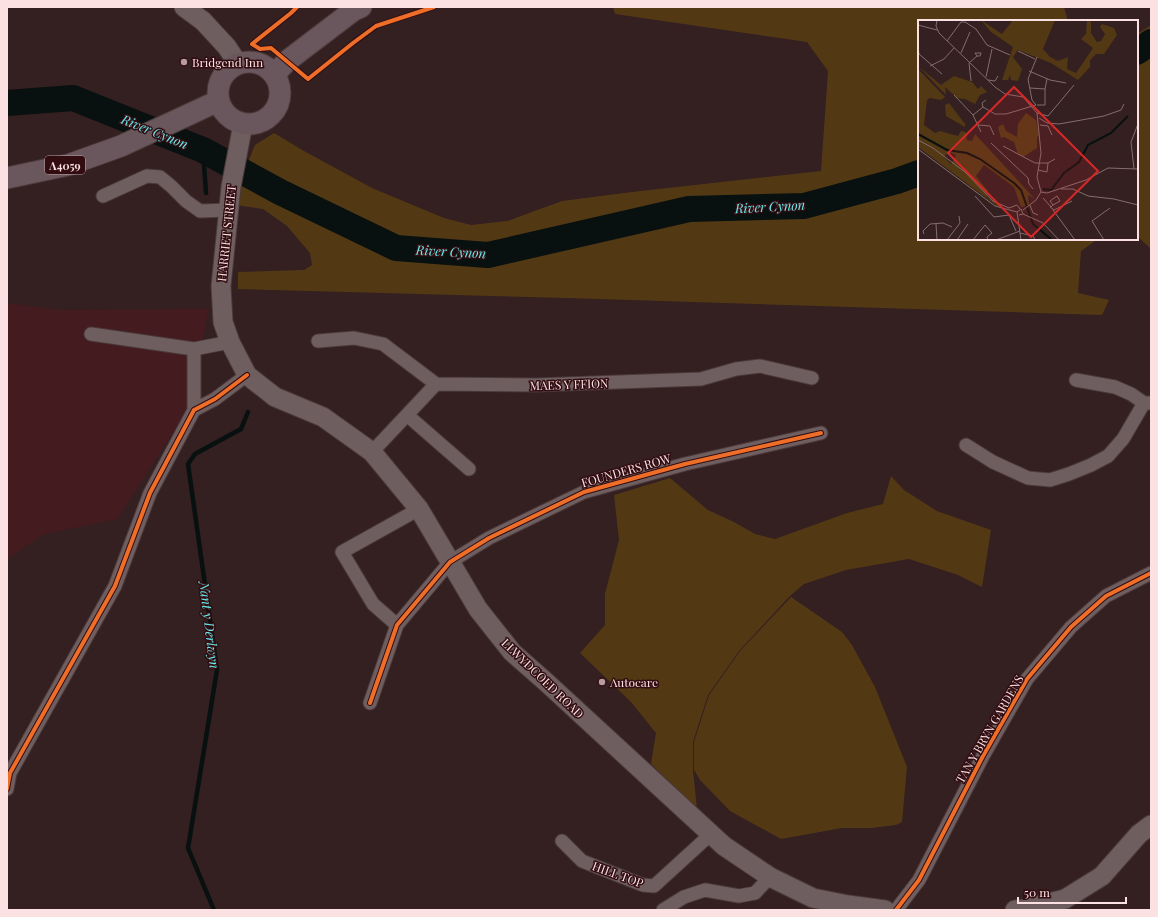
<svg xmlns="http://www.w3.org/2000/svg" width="1158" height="917" font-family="'Playfair Display',serif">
  <rect width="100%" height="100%" fill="#341f21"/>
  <!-- built -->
  <path fill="#441b1e" d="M 7,303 L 61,310 L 209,309 L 188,410 L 117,519 L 44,534 L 7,559 Z"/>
  <!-- green -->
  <path fill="#523914" d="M 613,7 L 1064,7 L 1068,21 L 919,21 L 919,239 L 1098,239 L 1081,251 L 1078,293 L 1109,300 L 1102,315 L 567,298 L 238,289 L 238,272 L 304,270 L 312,265 L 310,253 L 287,226 L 263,209 L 236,205 L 246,167 L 255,145 L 274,133 L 304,151 L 372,188 L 444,218 L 471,225 L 507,221 L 562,201 L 632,192 L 821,171 L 828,71 L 807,42 L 615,14 Z
    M 1151,25 L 1151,249 L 1137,236 L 1137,34 Z
    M 891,476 L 904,490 L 937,511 L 991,530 L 982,587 L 958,575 L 909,559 L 846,570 L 804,584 L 790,596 L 739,651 L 708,695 L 693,742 L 693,771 L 697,809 L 651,764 L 656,733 L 631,702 L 580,653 L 605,625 L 605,594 L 619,540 L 614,495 L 670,478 L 708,510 L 734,522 L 755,534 L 775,539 L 847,513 L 883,504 Z
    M 791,597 L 842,632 L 852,645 L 875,687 L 907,767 L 902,822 L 896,825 L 872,828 L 842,828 L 781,839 L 730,811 L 700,780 L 694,770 L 694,742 L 709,695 L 740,651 Z"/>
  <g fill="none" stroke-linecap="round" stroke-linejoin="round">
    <!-- stream -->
    <path stroke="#081010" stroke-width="4.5" d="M 203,150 L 206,193
      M 214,910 L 188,848 L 217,670 L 188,464 L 195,454 L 241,429 L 248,412"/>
    <!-- river -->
    <path stroke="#081010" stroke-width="26" d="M 1137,52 L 1151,42
      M 7,103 L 73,98 L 203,150 L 280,192 L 396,248 L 488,255 L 689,209 L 804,206 L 897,181 L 919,173"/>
    <!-- minor casing -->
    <g stroke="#4b3a3b" stroke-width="15">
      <path id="minor" d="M 103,196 L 147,176 L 160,177 L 171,186 L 186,201 L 200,211 L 228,210
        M 91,334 L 194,349
        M 318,341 L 354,338 L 383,344 L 436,384 L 537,385 L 701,379 L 736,369 L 760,366 L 812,378
        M 1076,380 L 1115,387 L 1131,394 L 1144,403 L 1151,403
        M 194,410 L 194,349 L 230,342
        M 407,415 L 469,469
        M 966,445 L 993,462 L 1028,478 L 1050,480 L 1069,474 L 1091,465 L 1108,456 L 1123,439 L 1144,403
        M 372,452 L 436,384
        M 397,625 L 373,604 L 342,552 L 419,509
        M 370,703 L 397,625 L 450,562 L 489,538 L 584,492 L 685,464 L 821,433
        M 7,789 L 10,773 L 115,586 L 150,493 L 194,410 L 215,399 L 247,375
        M 562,841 L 582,861 L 643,885 L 654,886 L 711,834
        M 663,910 L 684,897 L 705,890 L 739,896 L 755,893 L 770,877
        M 896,910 L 919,880 L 983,756 L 1027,679 L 1071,627 L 1106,596 L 1151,573"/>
    </g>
    <!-- secondary casing -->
    <g stroke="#4b3a3b" stroke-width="21">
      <path id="secondary" d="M 184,7 L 203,21 L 227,47 L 238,64
        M 243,124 L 231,187 L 221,286 L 223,322 L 230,342 L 247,375 L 275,397 L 323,417 L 372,452 L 419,509 L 478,609 L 512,652 L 546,682 L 724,846 L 770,877 L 813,898 L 848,905 L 885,910
        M 1015,910 L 1025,909 L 1065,899 L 1102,876 L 1139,834 L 1151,825"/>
    </g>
    <!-- primary casing -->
    <g stroke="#4b3a3b" stroke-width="23">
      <path id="primary" d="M218 93a31 31 0 1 1 62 0a31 31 0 1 1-62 0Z
        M 275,74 L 287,61 L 354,10 L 361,7
        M 7,178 L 68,165 L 121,146 L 218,101"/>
    </g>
    <!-- minor -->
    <use href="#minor" stroke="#6f5e5f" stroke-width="13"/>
    <!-- secondary -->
    <use href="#secondary" stroke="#6f5e5f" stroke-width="19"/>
    <!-- primary -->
    <use href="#primary" stroke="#6a565d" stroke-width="21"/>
    <!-- cycleway casing -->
    <g stroke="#310d11" stroke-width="6">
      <path id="cycleway" d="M 297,7 L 291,13 L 252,44 L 260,49 L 271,48 L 308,79 L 353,43 L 376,26 L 434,7
        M 370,703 L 397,625 L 450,562 L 489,538 L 584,492 L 685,464 L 821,433
        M 7,789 L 10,773 L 115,586 L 150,493 L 194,410 L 215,399 L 247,375
        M 896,910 L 919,880 L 983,756 L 1027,679 L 1071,627 L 1106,596 L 1151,573"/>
    </g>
    <!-- cycleway -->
    <use href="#cycleway" stroke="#ee6e29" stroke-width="4"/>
  </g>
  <!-- markers -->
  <g fill="#b59d9e" stroke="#310d11" stroke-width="1.5">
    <circle cx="184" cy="62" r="4"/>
    <circle cx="602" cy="682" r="4"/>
  </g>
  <g text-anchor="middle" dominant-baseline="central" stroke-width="3" stroke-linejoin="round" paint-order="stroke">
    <!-- shield labels -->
    <rect fill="#310d11" stroke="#bea1a3" stroke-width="1" x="45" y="156" width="40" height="18" rx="3"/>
    <g font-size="11" font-weight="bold" fill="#fbe1e2">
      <text x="65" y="165">A4059</text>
    </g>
    <!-- poi labels -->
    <g font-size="12" fill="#fbe1e2" stroke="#310d11" text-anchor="start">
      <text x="192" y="62">Bridgend Inn</text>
      <text x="610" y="682">Autocare</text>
    </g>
    <!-- street labels -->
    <g font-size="12" fill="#fbe1e2" stroke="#310d11">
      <text transform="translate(226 233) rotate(-84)">HARRIET STREET</text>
      <text transform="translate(569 384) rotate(-2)">MAES Y FFION</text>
      <text transform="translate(626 470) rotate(-16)">FOUNDERS ROW</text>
      <text transform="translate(543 678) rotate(44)">LLWYDCOED ROAD</text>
      <text transform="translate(989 729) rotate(-60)">TAN Y BRYN GARDENS</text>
      <text transform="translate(618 874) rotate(20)">HILL TOP</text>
    </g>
    <!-- water labels -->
    <g font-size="13" font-style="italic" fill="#68ebed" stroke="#310d11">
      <text transform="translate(155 131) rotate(22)">River Cynon</text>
      <text transform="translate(770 206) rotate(-3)">River Cynon</text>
      <text transform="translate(451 251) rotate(3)">River Cynon</text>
      <text transform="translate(210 625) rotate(83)">Nant y Derlwyn</text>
    </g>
  </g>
  <!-- overview -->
  <g transform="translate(918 20)">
    <rect width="220" height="220" fill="#341f21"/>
    <path d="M 63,0 L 84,14 L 95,0 L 137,0 L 125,29 L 132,37 L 140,41 L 150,37 L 149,49 L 158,53 L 175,28 L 163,19 L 168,14 L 169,0 L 173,2 L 173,13 L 179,22 L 183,21 L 187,14 L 182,7 L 184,4 L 196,8 L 199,15 L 186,34 L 178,34 L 172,40 L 172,47 L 160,60 L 133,43 L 100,30 L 95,37 L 104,49 L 100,61 L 93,60 L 92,55 L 90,60 L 84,60 L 95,27 L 73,12 ZM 0,46 L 23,65 L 36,56 L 54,62 L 60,69 L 63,66 L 69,72 L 62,75 L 57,84 L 47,79 L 39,78 L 27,67 L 28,75 ZM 0,49 L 27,77 L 23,80 L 12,78 L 9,80 L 6,105 L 17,113 L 22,111 L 40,116 L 43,111 L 48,112 L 49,120 L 54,121 L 57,114 L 117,179 L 110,175 L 111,185 L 103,187 L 96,167 L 66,145 L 58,156 L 70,171 L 69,177 L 85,188 L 79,186 L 0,127 ZM 31,132 L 38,135 L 33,144 L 26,137 ZM 31,83 L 47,104 L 47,107 L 28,96 L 27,85 ZM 108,93 L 118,100 L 121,115 L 119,117 L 119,128 L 105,137 L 100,134 L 96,122 L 86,117 L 83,118 L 80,107 L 85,104 L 88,111 L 99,117 L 100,104 Z" fill="#523914" fill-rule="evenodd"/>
    <path fill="none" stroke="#081010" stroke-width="2" d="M 0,114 L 29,130 L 49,133 L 62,139 L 96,163 L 103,170 L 115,204 L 134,220M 125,169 L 133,170 L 146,153 L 161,142 L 170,125 L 193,113 L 210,96"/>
    <path fill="none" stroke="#846d6e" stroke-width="1" d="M 19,0 L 18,6 L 21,13 L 77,67 L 87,74 L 105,77 L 119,93 L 123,133 L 119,157 L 123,172 L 118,180 L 105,190M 0,5 L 19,10M 29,21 L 43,2 L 47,2 L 58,9 L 69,25 L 92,35M 0,26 L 1,34 L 24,54M 100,31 L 117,39M 43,33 L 52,12M 12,46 L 26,39 L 36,28M 111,51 L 132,60 L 148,63M 68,57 L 74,29M 70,60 L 77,61 L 80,56M 53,61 L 51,43 L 59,36 L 57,33 L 63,33 L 62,36 L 59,36M 112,68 L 127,69M 36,75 L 55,95M 68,80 L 64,83 L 65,87 L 77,94 L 88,94 L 118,85 L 114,80 L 110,59 L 119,37M 119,85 L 127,85 L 127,69 L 129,59M 119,93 L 130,96 L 156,65M 121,98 L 129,103 L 141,104 L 186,96 L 203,90 L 206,84M 60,105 L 72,106 L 76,115M 122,105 L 130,106 L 134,115M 63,112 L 55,95 L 65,87M 0,120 L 15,128 L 47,152 L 75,181 L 91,188 L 99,185 L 102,189M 73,123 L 110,158 L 111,164 L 115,169M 85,126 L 117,143 L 130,143 L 137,139M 0,129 L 77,186 L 99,192M 216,149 L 213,122 L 220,104M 120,150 L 129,152 L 130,143M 143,169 L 155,169 L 170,176 L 196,179 L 220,185M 123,172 L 129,173 L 168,160 L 190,148 L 220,149M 57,176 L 76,197 L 91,195 L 98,211M 125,178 L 133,187 L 135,185 L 132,181 L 139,176 L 142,181 L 135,185M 112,185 L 115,193 L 120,195M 132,187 L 136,190 L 154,181M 135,190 L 157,220M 105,194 L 125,203 L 141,220M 101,195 L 105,194 L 103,189 L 99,192 L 103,220M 18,204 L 19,220M 102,213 L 115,216 L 117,220M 6,214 L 5,211 L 12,204 L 25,203 L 34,207M 29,220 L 42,203 L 41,196M 39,220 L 50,204M 55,220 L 67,205 L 74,213 L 69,217 L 70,220M 78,220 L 102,211M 186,220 L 174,201 L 192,188"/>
    <path fill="#d62828" fill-opacity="0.15" stroke="#d62828" stroke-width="2" d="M 96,67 L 180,151 L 113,217 L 30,133 Z"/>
    <rect width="220" height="220" fill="none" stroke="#fbe1e2" stroke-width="2"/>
  </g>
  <!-- border -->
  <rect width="1158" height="917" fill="none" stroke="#fbe1e2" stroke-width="16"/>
  <!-- scale -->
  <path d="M1018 897v6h108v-6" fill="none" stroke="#fbe1e2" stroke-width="2"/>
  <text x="1024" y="897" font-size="12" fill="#fbe1e2" stroke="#310d11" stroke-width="3" paint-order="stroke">50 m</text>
</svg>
